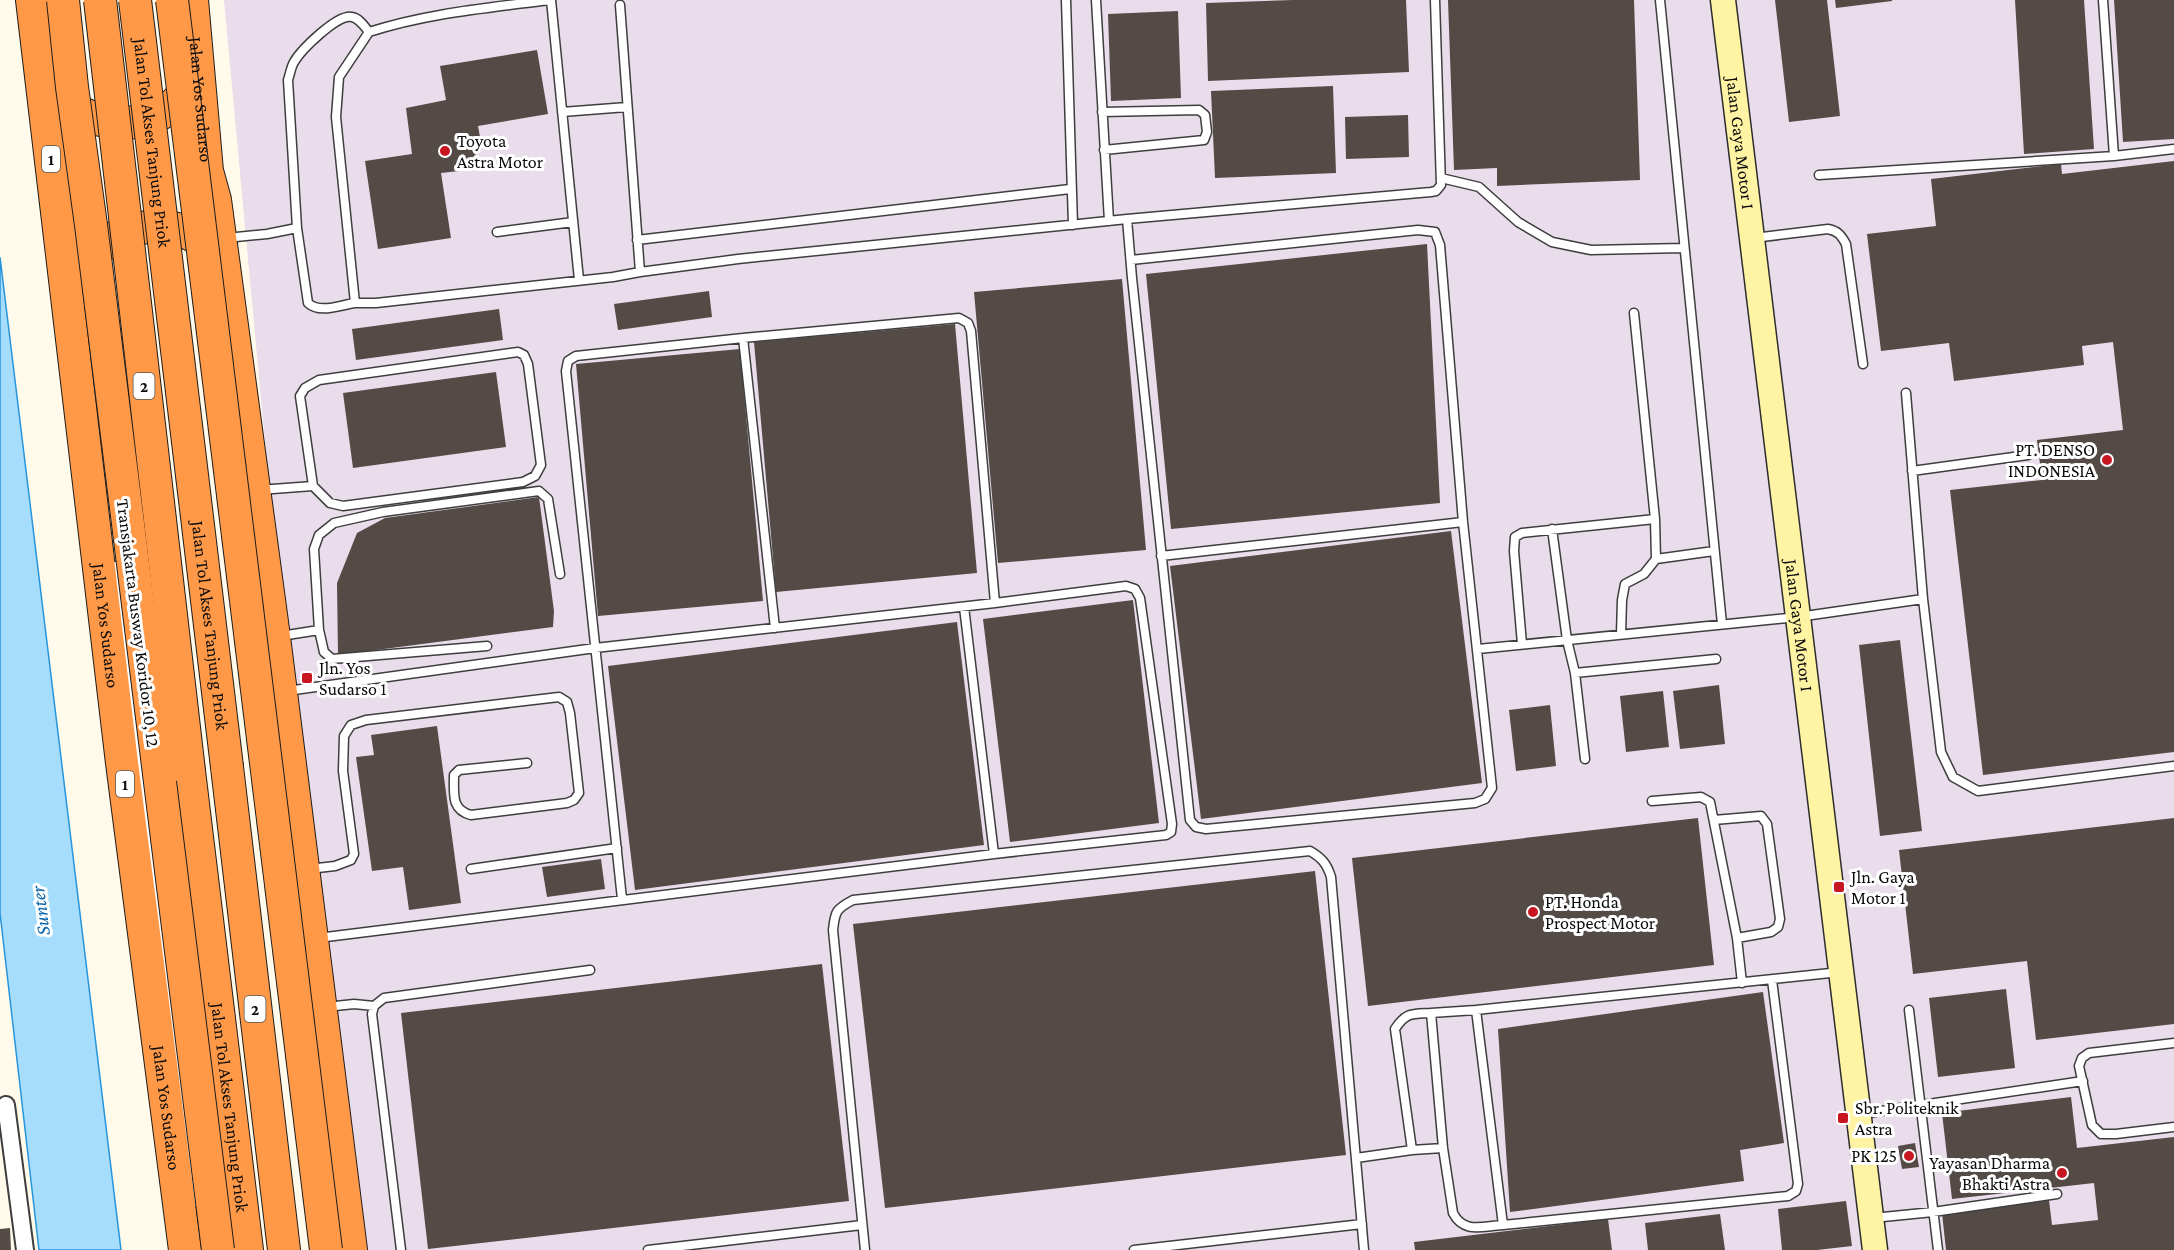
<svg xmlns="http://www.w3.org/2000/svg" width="2174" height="1250" font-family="'Crimson Pro',serif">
  <rect width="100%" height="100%" fill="#fffae9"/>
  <!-- industrial -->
  <path fill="#eaddeb" d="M 224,0 L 2174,0 L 2174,1250 L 351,1250 L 311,939 Z"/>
  <!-- water -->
  <path fill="#a7ddfc" stroke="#2795db" stroke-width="1.5" d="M 0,257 L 121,1250 L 39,1250 L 0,913 Z"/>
  <!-- building -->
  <path fill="#544b46" d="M 1293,0 L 1406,0 L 1409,72 L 1208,81 L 1206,3 Z
    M 1448,0 L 1634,0 L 1640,180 L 1497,186 L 1497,168 L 1454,170 Z
    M 1775,0 L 1827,0 L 1840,116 L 1789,122 Z
    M 1835,0 L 1892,0 L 1892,1 L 1836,8 Z
    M 2015,0 L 2084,0 L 2094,149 L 2024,154 Z
    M 2114,0 L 2174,0 L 2174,139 L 2123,142 Z
    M 1178,11 L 1181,98 L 1111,101 L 1108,14 Z
    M 537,50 L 548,114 L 478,126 L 482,148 L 459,171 L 441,173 L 451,238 L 378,249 L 365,161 L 412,154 L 406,108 L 446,100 L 440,66 Z
    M 1333,86 L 1336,173 L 1215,178 L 1211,91 Z
    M 1408,115 L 1409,157 L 1346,159 L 1345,117 Z
    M 2174,161 L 2174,752 L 1983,775 L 1950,490 L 2042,480 L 2037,440 L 2123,430 L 2113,342 L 2082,346 L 2084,365 L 1954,381 L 1949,343 L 1881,351 L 1867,234 L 1936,226 L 1931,179 L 2061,164 L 2062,174 Z
    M 1427,244 L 1440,503 L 1171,529 L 1146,274 Z
    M 1122,279 L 1146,550 L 998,563 L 974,292 Z
    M 709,291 L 712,317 L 618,330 L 614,304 Z
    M 499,309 L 503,340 L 356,360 L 352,329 Z
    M 955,324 L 977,573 L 776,592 L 754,342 Z
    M 740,349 L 763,601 L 598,616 L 576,364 Z
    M 496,372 L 506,447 L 353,468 L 343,393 Z
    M 539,497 L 554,611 L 553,627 L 338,655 L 337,583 L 357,533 L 385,518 Z
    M 1451,531 L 1482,783 L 1201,819 L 1170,566 Z
    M 1133,600 L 1159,823 L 1010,842 L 983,619 Z
    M 957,622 L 984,845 L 635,890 L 608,666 Z
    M 1900,640 L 1922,831 L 1880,836 L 1859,645 Z
    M 1719,685 L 1725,744 L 1680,749 L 1673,691 Z
    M 1663,691 L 1669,747 L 1626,752 L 1620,696 Z
    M 1550,705 L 1556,766 L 1516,771 L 1509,710 Z
    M 437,726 L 461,903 L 409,910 L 403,867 L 372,871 L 356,757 L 374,755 L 371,735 Z
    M 1698,818 L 1714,965 L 1368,1006 L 1352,858 Z
    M 2174,818 L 2174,1024 L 2036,1040 L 2027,961 L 1913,974 L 1899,850 Z
    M 601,859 L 605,889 L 547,897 L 542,867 Z
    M 1315,871 L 1346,1155 L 885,1208 L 853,924 Z
    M 822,964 L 849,1201 L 428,1249 L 401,1013 Z
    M 2006,989 L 2015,1068 L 1938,1077 L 1929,998 Z
    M 1763,992 L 1784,1143 L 1740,1150 L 1744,1181 L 1510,1212 L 1498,1029 Z
    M 2071,1097 L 2077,1148 L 2174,1137 L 2174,1250 L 1946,1250 L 1942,1213 L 2049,1200 L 2052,1225 L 2098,1220 L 2094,1183 L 1952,1199 L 1942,1113 Z
    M 1915,1143 L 1919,1167 L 1902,1169 L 1898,1146 Z
    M 1846,1201 L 1852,1246 L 1817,1250 L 1782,1250 L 1778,1209 Z
    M 1720,1214 L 1725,1250 L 1648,1250 L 1645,1223 Z
    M 1608,1219 L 1612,1250 L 1415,1250 L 1414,1242 Z
    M 10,1228 L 11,1250 L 0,1250 L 0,1229 Z"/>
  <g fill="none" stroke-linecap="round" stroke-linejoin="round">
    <!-- lane casing -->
    <g stroke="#3e3e3e" stroke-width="11">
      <path id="lane" d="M 551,0 L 579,280
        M 1066,0 L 1073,225
        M 1096,0 L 1109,221
        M 1660,0 L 1722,624
        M 2103,0 L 2114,156
        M 369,32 C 428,13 488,8 549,0
        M 562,112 L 627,107
        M 1102,112 L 1199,110 L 1205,115 L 1207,132 L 1204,140 L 1104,150
        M 1819,175 L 2114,156 L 2174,149
        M 1441,178 L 1479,187 L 1518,222 L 1552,242 L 1591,250 L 1683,248
        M 1127,219 L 1132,278 L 1190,820 L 1196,827 L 1206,829 L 1475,803 L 1485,799 L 1492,788 L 1463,522 L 1440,245 L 1435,232 L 1418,230 L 1131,260
        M 297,228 L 308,303 C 320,314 340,305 355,303
        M 497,232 L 573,222
        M 226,238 L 267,234 L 297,228 L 288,80 C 290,74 291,67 294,62 C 301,50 338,13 352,17 C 359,18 365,27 369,32 L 339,77 L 336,117 L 355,303 L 376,303 L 613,277 L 640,272 L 620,5
        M 1754,238 L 1828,229 C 1838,231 1841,235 1846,244 L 1863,364
        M 637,240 L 1070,189
        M 640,272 L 738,259 L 1127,219 L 1431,192 L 1436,191 L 1441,185 L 1435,0
        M 743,338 L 775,628
        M 1906,393 L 1923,599
        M 1912,471 L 2028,455
        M 259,490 L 313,486 L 300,396 L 305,388 L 319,380 L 518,352 L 524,355 L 528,364 L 541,465 L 535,476 L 523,482 L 343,506 L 330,503 L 313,486
        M 1552,529 L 1567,640 L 1575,673 L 1585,759
        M 1161,556 L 1463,522
        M 1656,559 L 1714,551
        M 115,566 L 195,1202
        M 964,607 L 994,854
        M 319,630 L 324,652 L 332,659 L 487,646
        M 1621,634 L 1622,600 L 1625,584 L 1644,574 L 1656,559 L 1655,519 L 1634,313
        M 281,636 L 319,630 L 314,549 L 319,535 L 334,523 L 383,512 L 539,491 L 548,499 L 560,574
        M 1522,644 L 1514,551 L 1515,537 L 1522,533 L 1655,519
        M 1478,649 L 1798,617 L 1923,599 L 1941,752 L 1953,777 L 1978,791 L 2174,766
        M 1575,673 L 1716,659
        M 287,691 L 595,648 L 995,603 L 1126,586 L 1135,589 L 1140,598 L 1172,824 L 1171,832 L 1166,835 L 994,854 L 318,938
        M 1652,801 L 1701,797 L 1710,802 L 1737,938 L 1742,983
        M 1714,820 L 1761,816 L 1767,824 L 1780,919 L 1778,927 L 1771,932 L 1737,938
        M 309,869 L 335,866 L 351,860 L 354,854 L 343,771 L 344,736 L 351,725 L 366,720 L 559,697 L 567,702 L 570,713 L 579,793 L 574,800 L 567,803 L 471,815 C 451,810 454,794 454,775 L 459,770 L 527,763
        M 471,869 L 617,848
        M 622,899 L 566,371 L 568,361 L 576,356 L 743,338 L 959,318 L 968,323 L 971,331 L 995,603
        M 1772,980 L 1798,1184 L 1796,1191 L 1788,1196 L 1503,1225 C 1482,1226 1464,1234 1453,1213 L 1443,1148 L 1431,1013 L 1476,1010 L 1840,972
        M 326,1007 L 354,1004 L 374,1006
        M 1476,1010 L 1503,1225
        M 1909,1010 L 1938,1250
        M 1431,1013 C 1412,1014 1406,1012 1395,1029 L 1412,1150 L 1443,1148
        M 2174,1043 L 2089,1053 L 2082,1058 L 2079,1066 L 2092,1125 L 2101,1134 L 2116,1134 L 2174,1127
        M 1861,1114 L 2083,1081
        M 1356,1158 L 1412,1150
        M 1873,1218 L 1933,1212 L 2057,1194
        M 401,1250 L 372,1014 L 374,1006 L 384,998 L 590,970
        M 648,1250 L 862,1225
        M 865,1250 L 833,930 C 835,911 836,909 853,900 L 1310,851 C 1322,858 1327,864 1331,877 L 1364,1250
        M 1134,1250 L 1362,1224"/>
    </g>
    <!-- street casing -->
    <g stroke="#3e3e3e" stroke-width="20">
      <path id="street" d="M 6,1105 L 25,1250"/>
    </g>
    <!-- secondary casing -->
    <g stroke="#2d2d2d" stroke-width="27">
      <g id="secondary">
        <path id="s1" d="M 1723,0 L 1875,1250"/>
      </g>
    </g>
    <!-- highway casing -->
    <g stroke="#1c1c1c" stroke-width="34">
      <g id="highway">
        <path id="s2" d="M 32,0 L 122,763 L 185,1250"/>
        <path id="s3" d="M 192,0 L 207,171 L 215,200 L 274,637 L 351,1250"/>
        <path d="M 56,94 C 96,136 171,134 193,76"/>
        <path d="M 79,271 C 109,223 183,206 217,259"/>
        <path d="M 227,767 L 284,1250"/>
        <path id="s4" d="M 189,771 L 247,1250"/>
      </g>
    </g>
    <!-- lane -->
    <use href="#lane" stroke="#fff" stroke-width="8"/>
    <!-- street -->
    <use href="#street" stroke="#fff" stroke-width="16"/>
    <!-- secondary -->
    <use href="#secondary" stroke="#fff4a4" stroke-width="24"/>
    <!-- highway -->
    <use href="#highway" stroke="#ff9947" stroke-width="32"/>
    <!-- highway-bridge casing -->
    <g stroke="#1c1c1c" stroke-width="34" stroke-linecap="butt">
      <g id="highway-bridge">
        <path d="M 63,0 L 72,87 L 91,225 L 218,1250"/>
        <path d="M 100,0 L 189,771"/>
        <path id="s5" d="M 135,0 L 227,767"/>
        <path d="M 172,0 L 326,1250"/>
      </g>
    </g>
    <!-- highway-bridge -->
    <use href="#highway-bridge" stroke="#ff9947" stroke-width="32"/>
  </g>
  <!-- markers -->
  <g fill="#c81620" stroke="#fff" stroke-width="2">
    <circle cx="445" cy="151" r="6"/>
    <circle cx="2107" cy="460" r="6"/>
    <rect x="301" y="672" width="12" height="12" rx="3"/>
    <rect x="1833" y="881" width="12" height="12" rx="3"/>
    <circle cx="1533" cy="912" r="6"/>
    <rect x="1837" y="1112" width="12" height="12" rx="3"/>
    <circle cx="1909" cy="1156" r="6"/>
    <circle cx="2062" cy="1173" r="6"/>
  </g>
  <g text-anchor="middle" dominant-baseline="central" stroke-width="6" stroke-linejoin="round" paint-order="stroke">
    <!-- shield labels -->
    <g fill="#fff" stroke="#545454" stroke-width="1.5">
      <rect x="42" y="146" width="18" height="26" rx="4.5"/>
      <rect x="133.5" y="373" width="21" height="26" rx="4.5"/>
      <rect x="116" y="771" width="18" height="26" rx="4.5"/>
      <rect x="244.5" y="996" width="21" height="26" rx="4.5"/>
    </g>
    <g font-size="16" font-weight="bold" fill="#0b0b0b">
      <text x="51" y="159">1</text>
      <text x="144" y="386">2</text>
      <text x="125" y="784">1</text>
      <text x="255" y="1009">2</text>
    </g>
    <!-- street labels -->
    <g font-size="18" fill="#0b0b0b" stroke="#fff">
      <text stroke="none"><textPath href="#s3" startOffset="100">Jalan Yos Sudarso</textPath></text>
      <text stroke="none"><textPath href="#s5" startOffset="144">Jalan Tol Akses Tanjung Priok</textPath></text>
      <text stroke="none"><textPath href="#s1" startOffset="144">Jalan Gaya Motor I</textPath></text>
      <text transform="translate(138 623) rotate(83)">Transjakarta Busway Koridor 10, 12</text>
      <text stroke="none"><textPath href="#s2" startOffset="630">Jalan Yos Sudarso</textPath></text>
      <text stroke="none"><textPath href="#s5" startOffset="630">Jalan Tol Akses Tanjung Priok</textPath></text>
      <text stroke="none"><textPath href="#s1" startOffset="630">Jalan Gaya Motor I</textPath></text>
      <text stroke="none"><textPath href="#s2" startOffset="1116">Jalan Yos Sudarso</textPath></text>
      <text stroke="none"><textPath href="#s4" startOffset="339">Jalan Tol Akses Tanjung Priok</textPath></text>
    </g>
    <!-- poi labels -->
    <g font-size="18" fill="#0b0b0b" stroke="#fff" text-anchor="start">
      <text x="457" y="141">Toyota<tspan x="457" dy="21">Astra Motor</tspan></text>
      <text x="2095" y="450" text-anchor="end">PT. DENSO<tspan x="2095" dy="21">INDONESIA</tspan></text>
      <text x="319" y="668">Jln. Yos<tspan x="319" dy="21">Sudarso 1</tspan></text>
      <text x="1851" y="877">Jln. Gaya<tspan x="1851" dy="21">Motor 1</tspan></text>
      <text x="1545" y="902">PT. Honda<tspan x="1545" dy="21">Prospect Motor</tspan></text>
      <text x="1855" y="1108">Sbr. Politeknik<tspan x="1855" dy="21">Astra</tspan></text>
      <text x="1897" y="1156" text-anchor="end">PK 125</text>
      <text x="2050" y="1163" text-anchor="end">Yayasan Dharma<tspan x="2050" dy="21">Bhakti Astra</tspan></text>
    </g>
    <!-- water labels -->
    <g font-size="20" font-style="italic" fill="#0964a8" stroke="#fff">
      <text transform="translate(40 911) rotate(-97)">Sunter</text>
    </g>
  </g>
</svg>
